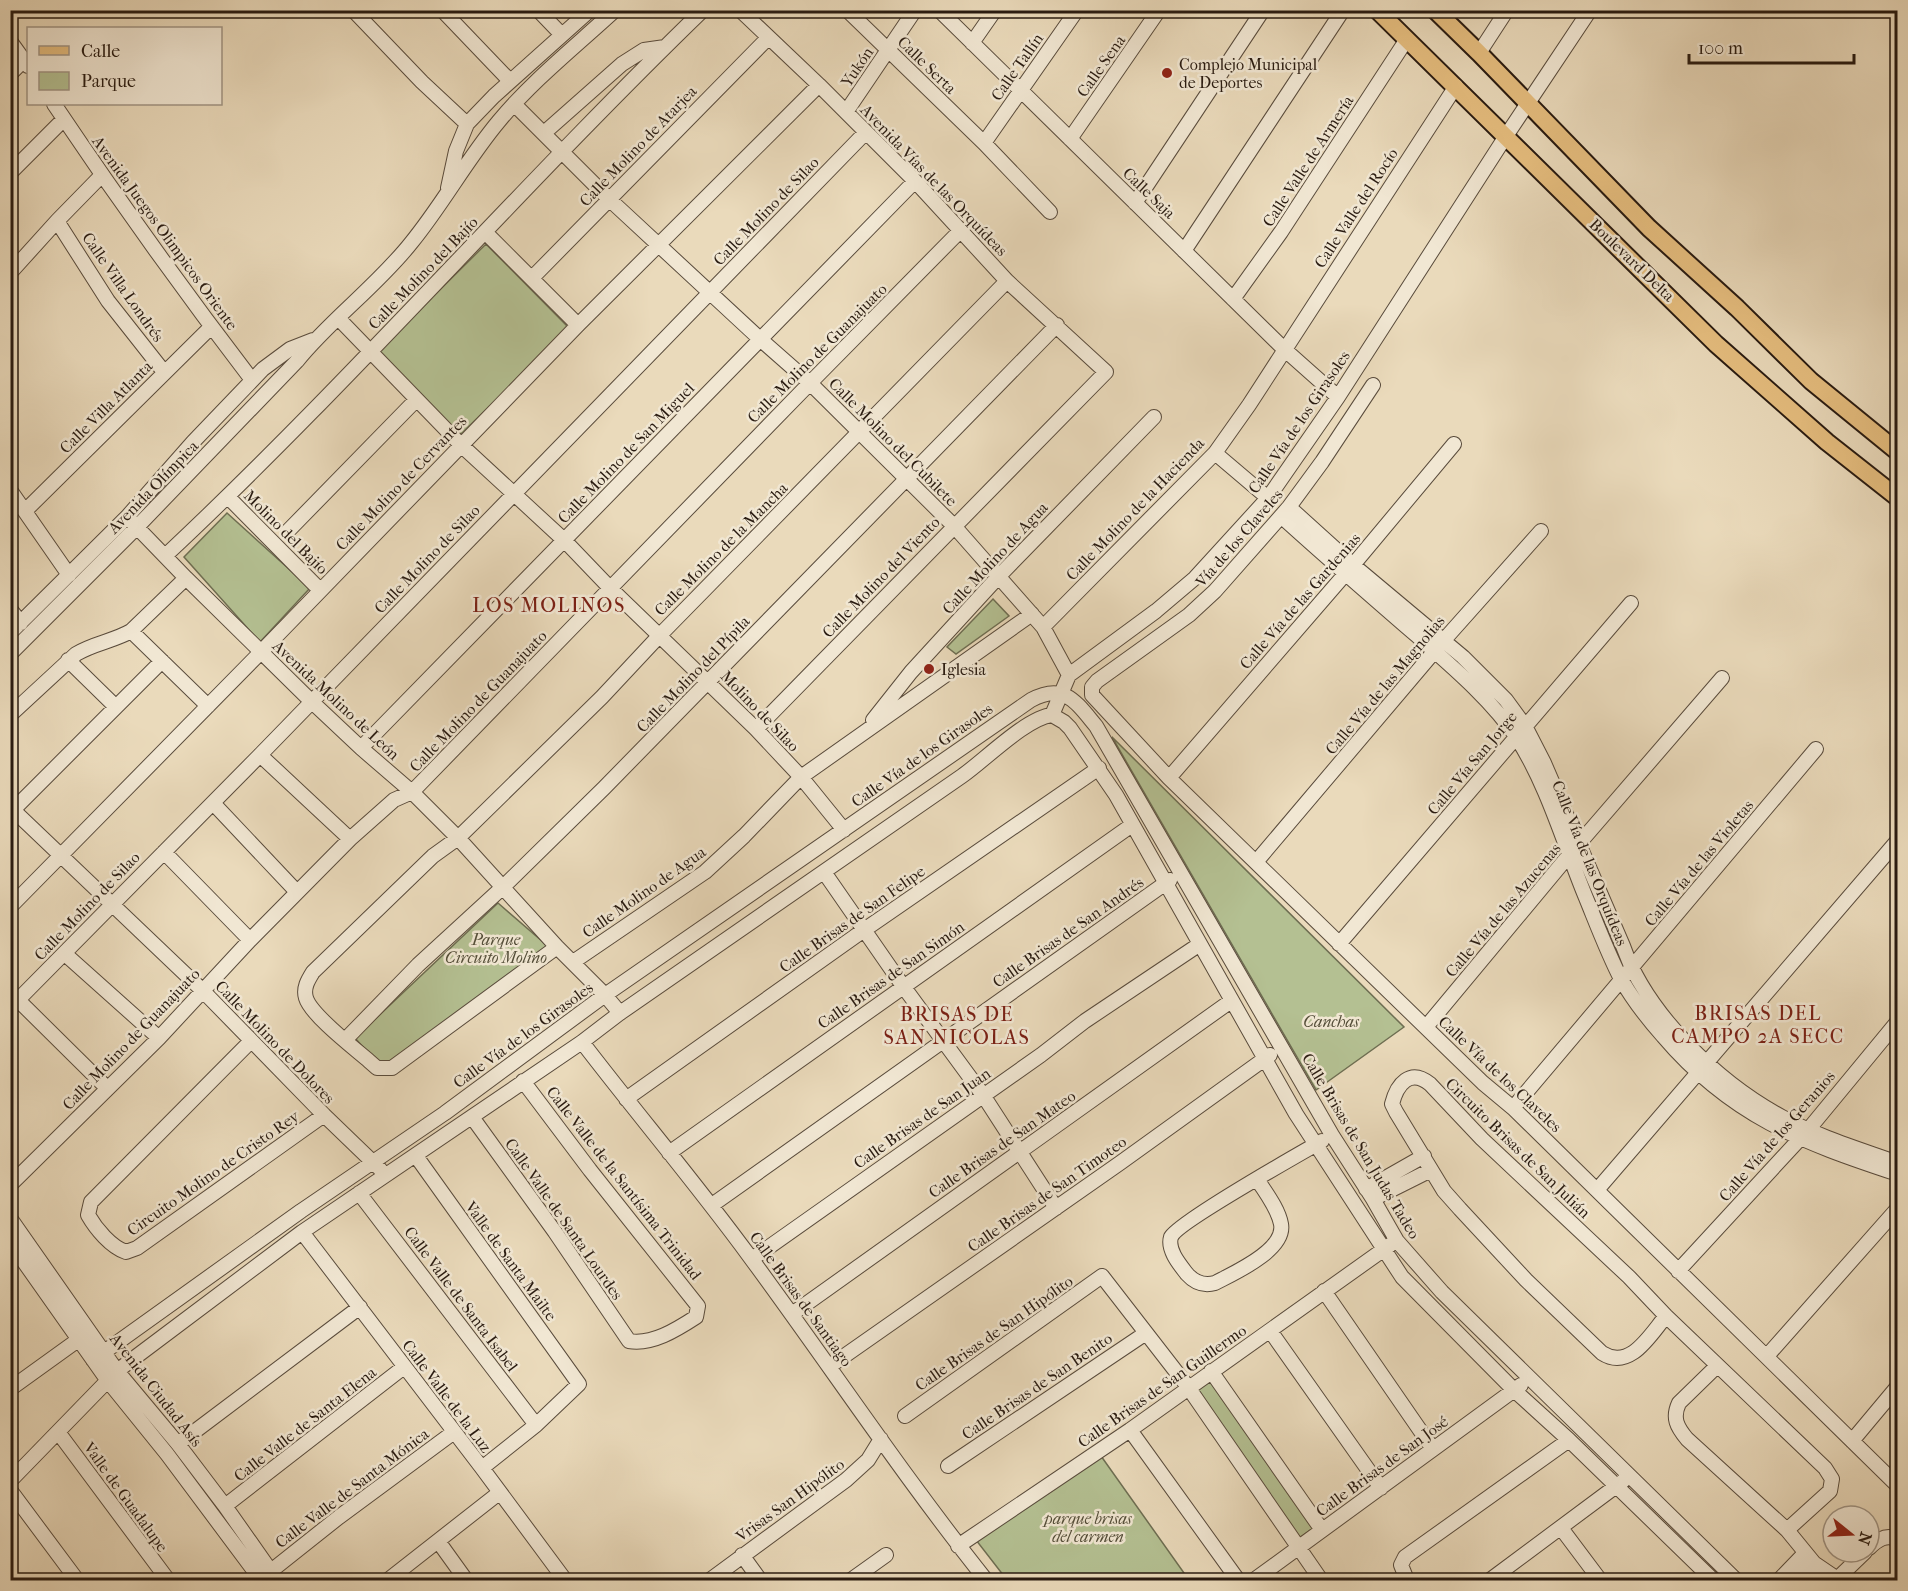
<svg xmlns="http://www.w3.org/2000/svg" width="1908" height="1591" font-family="'IM FELL French Canon',serif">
  <rect width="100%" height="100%" fill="#eadabb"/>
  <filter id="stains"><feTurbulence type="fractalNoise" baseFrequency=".00333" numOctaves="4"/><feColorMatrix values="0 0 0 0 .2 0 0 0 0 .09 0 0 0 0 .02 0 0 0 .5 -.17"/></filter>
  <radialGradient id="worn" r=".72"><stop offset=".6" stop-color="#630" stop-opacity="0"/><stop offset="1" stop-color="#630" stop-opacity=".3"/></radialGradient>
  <!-- green -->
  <path fill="#b4c092" stroke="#6e6e52" stroke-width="1.5" d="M 486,244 L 569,328 L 458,437 L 376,353 Z
    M 227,513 L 310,588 L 260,642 L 184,557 Z
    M 993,599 L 1009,616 L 956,654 L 947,647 Z
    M 1112,737 L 1404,1027 L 1316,1090 Z
    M 498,903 L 550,948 L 381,1067 L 355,1038 Z
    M 1212,1380 L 1316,1526 L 1299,1538 L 1195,1392 Z
    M 1101,1456 L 1189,1580 L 1007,1580 L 976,1540 Z"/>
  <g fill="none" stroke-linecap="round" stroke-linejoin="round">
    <!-- minor casing -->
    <g stroke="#594b3c" stroke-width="16">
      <path id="minor" d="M 353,10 L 422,82 L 467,124
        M 442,10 L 510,81
        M 538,10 L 562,35
        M 740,10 L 819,85 L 915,181 L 1007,281 L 1106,372 L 756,729
        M 847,10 L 984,143 L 1050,212
        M 939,10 L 1284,349 L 1338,397
        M 10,41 L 28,66
        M 972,43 L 995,10
        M 1479,53 L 1507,10
        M 10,74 L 24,60
        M 54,104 C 117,198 183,290 252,380
        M 514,104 L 609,199 L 760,339 L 810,383 L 954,526 L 1043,627 L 1069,675
        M 846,112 L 915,10
        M 544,133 L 622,64 L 644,50 L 665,47
        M 1070,139 L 1159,10
        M 984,143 L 1077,10
        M 10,173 L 64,119
        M 448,188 L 456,151 L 467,124 L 494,96 L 590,10
        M 1135,203 L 1263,10
        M 57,221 L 108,301 L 164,372
        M 485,232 L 578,325
        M 1184,251 L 1343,10
        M 10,273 L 57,221 L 102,175
        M 532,278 L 768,38
        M 1233,299 L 1281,232 L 1407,39
        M 338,318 L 461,445 L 564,540 L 610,588 L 756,729 L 801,777 L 844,830
        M 1373,385 L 1322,462 L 1289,507 L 1215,591 L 1189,615 L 1097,681 L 1092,687 L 1092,695 L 1169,778 L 1483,1083 L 1513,1108 L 1898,1486
        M 1215,453 L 1268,498
        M 10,490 L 69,575
        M 228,497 L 320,590
        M 1289,507 L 1353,565 L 1463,657 L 1506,700 L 1525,726 L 1544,763 L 1623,946 C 1647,1015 1719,1083 1782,1117 C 1819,1137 1859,1149 1898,1163
        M 25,511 L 211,327
        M 1281,516 C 1325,556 1370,595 1415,634 C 1449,664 1492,700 1517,738 C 1547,785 1563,841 1584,893 C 1596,922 1607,952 1621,979 C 1633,1000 1647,1018 1663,1036 C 1731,1116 1801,1142 1898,1174
        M 127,517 L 186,578 L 311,701 L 361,748 L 412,792 L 458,838 L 557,947 L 605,995 L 620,1013
        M 288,531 L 416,400
        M 165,556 C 351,382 519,188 703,10
        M 10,609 L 21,623
        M 1043,627 L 1215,453 L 1249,405 L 1456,86
        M 131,631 L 208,706
        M 10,633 L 127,517 L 193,442 L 263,369 L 290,349 L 313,340
        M 10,654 L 136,528 L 297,361 C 331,319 377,286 411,243 C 443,204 467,159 499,121 C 533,80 576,46 615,10
        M 68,660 L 116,707
        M 10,715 L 76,654 C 94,643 114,641 131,631 L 186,578
        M 1052,715 L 1064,722 L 1070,728 L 1116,795 L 1296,1114 L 1402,1277 L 1514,1390 L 1569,1440 L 1713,1580
        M 1052,715 L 1069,675 L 1156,611 L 1195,578 L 1268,498 L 1338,397 L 1506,136 L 1590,10
        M 873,720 L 911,672 L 999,576 L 1154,417
        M 361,748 L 915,181
        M 260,755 L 350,839
        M 1169,778 L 1353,565 L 1454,444
        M 213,803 L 297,892
        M 10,807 L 202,990 L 324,1115 L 380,1169
        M 10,813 L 162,661
        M 164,852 L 250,940
        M 1256,862 L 1444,640 L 1541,531
        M 824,872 L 903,986 L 983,1095 L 1056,1208
        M 10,907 L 261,652 L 578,325 L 819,85
        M 1339,944 L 1631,603
        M 557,947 L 392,1068 L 377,1068 L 369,1061 C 354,1048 311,1015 306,998 C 303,988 308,980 313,972 L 433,856 L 458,838 L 602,697 L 660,635 L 1007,281
        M 65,954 L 159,1038
        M 573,962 L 705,872 L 744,836 L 801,777 L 1032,614
        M 18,1000 L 107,1088
        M 10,1008 L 260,755 L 866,132
        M 1426,1027 L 1570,854 L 1722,678
        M 345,1040 L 418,965 L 503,887 L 604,788 L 1057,325
        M 251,1041 L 91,1202 L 88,1215 C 96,1229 111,1247 126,1252 L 137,1248 L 324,1115
        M 582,1042 C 637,1114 696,1183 750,1257 C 829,1364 903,1476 986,1580
        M 626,1099 L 864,930 L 1099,768
        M 1513,1108 L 1816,749
        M 472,1117 L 555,1232 L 629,1341 C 652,1345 676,1330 696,1317 L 698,1306 L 590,1170 L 523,1081
        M 669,1153 L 1132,825
        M 416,1156 L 579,1384 L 536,1425 L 482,1468
        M 1257,1179 C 1265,1192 1278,1208 1281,1224 C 1286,1250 1234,1273 1215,1283 C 1204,1286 1195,1283 1187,1274 C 1180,1265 1167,1250 1171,1237 C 1177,1223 1301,1153 1322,1141
        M 10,1185 L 159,1038 L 250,940 L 350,839 L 394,800 L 412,792 L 810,383 L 961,230
        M 1366,1189 L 1424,1156
        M 1597,1190 L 1898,840
        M 359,1193 L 536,1425
        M 1373,1199 L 1431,1170
        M 712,1205 L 1170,880
        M 10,1218 L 117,1371 L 178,1444 L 225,1506 L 277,1580
        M 302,1232 L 482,1468 L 565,1580
        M 10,1242 L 108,1381 L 167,1454 L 261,1580
        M 752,1259 L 1041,1055 L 1085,1021 L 1200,944
        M 1678,1271 L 1808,1130 L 1898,1021
        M 1324,1291 L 1433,1449
        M 792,1314 L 1231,1001
        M 1666,1316 C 1650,1335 1630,1371 1602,1353 L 1526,1280 L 1460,1209 L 1444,1191 L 1396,1112 L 1392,1104 C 1397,1084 1410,1068 1430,1084 L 1482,1139 L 1629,1277 L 1666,1316 L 1825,1468 L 1832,1479 L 1830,1491 L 1787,1530
        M 1271,1332 L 1381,1488
        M 1767,1356 L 1898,1208
        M 93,1360 L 301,1211 L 445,1113 L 605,995 L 1031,700 C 1064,682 1076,702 1096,726 L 1332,1135 L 1373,1199 L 1397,1241 L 1442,1292 L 1736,1580
        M 830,1366 L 1120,1163 L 1270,1055
        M 1717,1366 L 1679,1403 C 1672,1418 1677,1427 1687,1439 L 1787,1530 L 1814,1563 L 1839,1580
        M 1211,1371 L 1322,1530
        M 10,1389 L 78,1340
        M 905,1416 L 1102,1276 L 1188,1387 L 1321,1580
        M 1130,1430 L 1238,1580
        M 58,1432 L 168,1580
        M 1852,1441 L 1898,1386
        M 178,1444 L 360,1307
        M 948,1466 L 1146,1333
        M 10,1481 L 117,1371 L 302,1232 L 582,1042 L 620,1013 C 734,935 848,856 962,776 C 985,760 1026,718 1052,715
        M 10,1490 L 77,1580
        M 225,1506 L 404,1367
        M 1561,1528 L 1600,1580
        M 438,1541 L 466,1580
        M 958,1546 L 1130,1430 L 1390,1245
        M 1869,1548 C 1877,1540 1887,1533 1898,1540
        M 742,1555 L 760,1580
        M 271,1571 L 339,1517 L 454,1432
        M 1837,1579 L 1865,1552
        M 388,1580 L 499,1493
        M 710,1580 L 846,1480 L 868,1460 L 881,1439
        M 851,1580 L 886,1555
        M 1254,1580 L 1521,1385
        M 1407,1580 L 1401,1565 L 1405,1557 L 1569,1440
        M 1490,1580 L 1623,1481
        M 1779,1580 L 1805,1553
        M 1798,1580 L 1814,1563"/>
    </g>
    <!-- major casing -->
    <g stroke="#291b11" stroke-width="20">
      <path id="major" d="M 1377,10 L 1716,344 L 1827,442 L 1898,498
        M 1435,10 L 1479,53 L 1649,228 L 1737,308 L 1811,381 L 1898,452"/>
    </g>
    <!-- minor -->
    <use href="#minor" stroke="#f1e7d3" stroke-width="14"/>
    <!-- major -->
    <use href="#major" stroke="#e5bd7e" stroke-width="16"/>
  </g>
  <!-- markers -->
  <g fill="#8f2418" stroke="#f1e7d3" stroke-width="2">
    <circle cx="1167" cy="73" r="6"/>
    <circle cx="929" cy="669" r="6"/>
  </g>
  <g text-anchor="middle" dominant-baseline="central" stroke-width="5" stroke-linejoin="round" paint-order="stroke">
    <!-- poi labels -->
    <g font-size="16" fill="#291b11" stroke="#f1e7d3" text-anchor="start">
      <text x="1179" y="64">Complejo Municipal<tspan x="1179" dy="18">de Deportes</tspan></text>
      <text x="941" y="669">Iglesia</text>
    </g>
    <!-- street labels -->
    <g font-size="16" fill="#291b11" stroke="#f1e7d3">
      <text transform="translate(927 65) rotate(44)">Calle Serta</text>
      <text transform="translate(1101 66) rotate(-55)">Calle Sena</text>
      <text transform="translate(857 67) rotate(-56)">Yukón</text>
      <text transform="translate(1017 67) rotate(-55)">Calle Tallín</text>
      <text transform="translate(638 146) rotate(-46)">Calle Molino de Atarjea</text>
      <text transform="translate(1308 161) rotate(-57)">Calle Valle de Armería</text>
      <text transform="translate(934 180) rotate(46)">Avenida Vías de las Orquídeas</text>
      <text transform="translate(1149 193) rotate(44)">Calle Saja</text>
      <text transform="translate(1356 208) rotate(-57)">Calle Valle del Rocío</text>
      <text transform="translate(766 211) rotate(-46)">Calle Molino de Silao</text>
      <text transform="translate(165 233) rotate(54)">Avenida Juegos Olimpicos Oriente</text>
      <text transform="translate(1632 260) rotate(44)">Boulevard Delta</text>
      <text transform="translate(423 273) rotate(-46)">Calle Molino del Bajío</text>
      <text transform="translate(123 287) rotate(55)">Calle Villa Londrés</text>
      <text transform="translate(817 353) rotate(-45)">Calle Molino de Guanajuato</text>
      <text transform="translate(106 407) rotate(-45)">Calle Villa Atlanta</text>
      <text transform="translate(1299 422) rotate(-56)">Calle Vía de los Girasoles</text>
      <text transform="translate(893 442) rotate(45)">Calle Molino del Cubilete</text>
      <text transform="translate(626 453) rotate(-46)">Calle Molino de San Miguel</text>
      <text transform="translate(401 483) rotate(-46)">Calle Molino de Cervantes</text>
      <text transform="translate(153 487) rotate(-46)">Avenida Olímpica</text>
      <text transform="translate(1135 509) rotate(-46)">Calle Molino de la Hacienda</text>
      <text transform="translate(286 532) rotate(45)">Molino del Bajío</text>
      <text transform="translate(1239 538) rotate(-49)">Vía de los Claveles</text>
      <text transform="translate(721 549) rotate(-45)">Calle Molino de la Mancha</text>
      <text transform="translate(995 558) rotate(-47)">Calle Molino de Agua</text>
      <text transform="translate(427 559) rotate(-46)">Calle Molino de Silao</text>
      <text transform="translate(881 577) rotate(-46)">Calle Molino del Viento</text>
      <text transform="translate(1300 601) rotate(-49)">Calle Vía de las Gardenias</text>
      <text transform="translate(693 674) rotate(-46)">Calle Molino del Pípila</text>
      <text transform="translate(1385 685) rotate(-50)">Calle Vía de las Magnolias</text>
      <text transform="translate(336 700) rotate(43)">Avenida Molino de León</text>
      <text transform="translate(478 701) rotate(-46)">Calle Molino de Guanajuato</text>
      <text transform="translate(760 711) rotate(46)">Molino de Silao</text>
      <text transform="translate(922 755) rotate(-35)">Calle Vía de los Girasoles</text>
      <text transform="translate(1472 763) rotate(-50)">Calle Vía San Jorge</text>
      <text transform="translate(1590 863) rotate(68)">Calle Vía de las Orquídeas</text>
      <text transform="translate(1699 863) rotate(-50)">Calle Vía de las Violetas</text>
      <text transform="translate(644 892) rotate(-35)">Calle Molino de Agua</text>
      <text transform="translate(87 906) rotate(-46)">Calle Molino de Silao</text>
      <text transform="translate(1503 910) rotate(-50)">Calle Vía de las Azucenas</text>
      <text transform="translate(852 919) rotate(-35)">Calle Brisas de San Felipe</text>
      <text transform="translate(1068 932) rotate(-35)">Calle Brisas de San Andrés</text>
      <text transform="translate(891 975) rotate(-35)">Calle Brisas de San Simón</text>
      <text transform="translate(523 1035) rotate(-36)">Calle Vía de los Girasoles</text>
      <text transform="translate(131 1039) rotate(-46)">Calle Molino de Guanajuato</text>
      <text transform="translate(275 1042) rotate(46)">Calle Molino de Dolores</text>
      <text transform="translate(1500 1074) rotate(43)">Calle Vía de los Claveles</text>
      <text transform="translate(922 1118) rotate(-35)">Calle Brisas de San Juan</text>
      <text transform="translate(1777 1136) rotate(-49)">Calle Vía de los Geranios</text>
      <text transform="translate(1002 1144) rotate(-35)">Calle Brisas de San Mateo</text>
      <text transform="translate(1361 1146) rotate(59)">Calle Brisas de San Judas Tadeo</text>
      <text transform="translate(1518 1148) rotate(44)">Circuito Brisas de San Julián</text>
      <text transform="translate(213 1173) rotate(-35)">Circuito Molino de Cristo Rey</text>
      <text transform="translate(624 1183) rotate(52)">Calle Valle de la Santísima Trinidad</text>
      <text transform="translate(1047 1194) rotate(-35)">Calle Brisas de San Timoteo</text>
      <text transform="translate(564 1219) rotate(55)">Calle Valle de Santa Lourdes</text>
      <text transform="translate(511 1261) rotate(54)">Valle de Santa Mailte</text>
      <text transform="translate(461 1299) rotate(53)">Calle Valle de Santa Isabel</text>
      <text transform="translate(801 1299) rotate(54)">Calle Brisas de Santiago</text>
      <text transform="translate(994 1333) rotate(-35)">Calle Brisas de San Hipólito</text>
      <text transform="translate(1037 1386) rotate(-34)">Calle Brisas de San Benito</text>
      <text transform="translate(1162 1386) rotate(-35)">Calle Brisas de San Guillermo</text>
      <text transform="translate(156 1390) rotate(52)">Avenida Ciudad Asís</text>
      <text transform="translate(447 1396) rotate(53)">Calle Valle de la Luz</text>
      <text transform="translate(305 1424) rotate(-38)">Calle Valle de Santa Elena</text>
      <text transform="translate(1382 1466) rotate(-36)">Calle Brisas de San José</text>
      <text transform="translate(352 1488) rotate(-37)">Calle Valle de Santa Mónica</text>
      <text transform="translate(126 1497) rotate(54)">Valle de Guadalupe</text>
      <text transform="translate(790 1500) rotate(-36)">Vrisas San Hipólito</text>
    </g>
    <!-- park labels -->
    <g font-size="16" font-style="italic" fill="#534d38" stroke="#f1e7d3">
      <text x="496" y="939">Parque<tspan x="496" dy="18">Circuito Molino</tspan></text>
      <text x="1331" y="1021">Canchas</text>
      <text x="1088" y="1518">parque brisas<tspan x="1088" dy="18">del carmen</tspan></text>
    </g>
    <!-- quarter labels -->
    <g font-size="20" letter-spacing="1.5" fill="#7a1f14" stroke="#f1e7d3">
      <text x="549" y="605">LOS MOLINOS</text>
      <text x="1758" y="1013">BRISAS DEL<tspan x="1758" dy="23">CAMPO 2A SECC</tspan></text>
      <text x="957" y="1014">BRISAS DE<tspan x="957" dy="23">SAN NICOLAS</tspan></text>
    </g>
  </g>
  <!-- margin -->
  <rect width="1908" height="1591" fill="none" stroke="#eadabb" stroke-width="36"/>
  <rect x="12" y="12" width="1884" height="1567" fill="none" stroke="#291b11" stroke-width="3"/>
  <rect x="18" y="18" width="1872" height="1555" fill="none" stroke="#291b11" stroke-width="1.5"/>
  <!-- legend -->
  <rect x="27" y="27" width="195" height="78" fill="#f1e7d3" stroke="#a19585" stroke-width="1.5"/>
  <rect x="39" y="46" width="30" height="9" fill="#e5bd7e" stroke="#a19585" stroke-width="1.5"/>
  <text x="81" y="57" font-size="18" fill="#291b11">Calle</text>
  <rect x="39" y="72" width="30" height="18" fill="#b4c092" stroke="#a19585" stroke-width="1.5"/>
  <text x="81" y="87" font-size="18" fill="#291b11">Parque</text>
  <!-- north arrow -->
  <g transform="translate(1851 1534) rotate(108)"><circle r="28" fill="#f1e7d3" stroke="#a19585" stroke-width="1.5"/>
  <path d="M0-4.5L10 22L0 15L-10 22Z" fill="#8f2418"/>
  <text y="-9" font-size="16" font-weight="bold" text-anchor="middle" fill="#291b11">N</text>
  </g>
  <!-- scale -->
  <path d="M1689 54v9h165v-9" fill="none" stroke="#291b11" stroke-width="3"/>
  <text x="1698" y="54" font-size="18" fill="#291b11" stroke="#f1e7d3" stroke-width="4.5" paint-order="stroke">100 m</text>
  <rect width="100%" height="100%" filter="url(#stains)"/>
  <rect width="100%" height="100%" fill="url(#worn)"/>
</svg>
